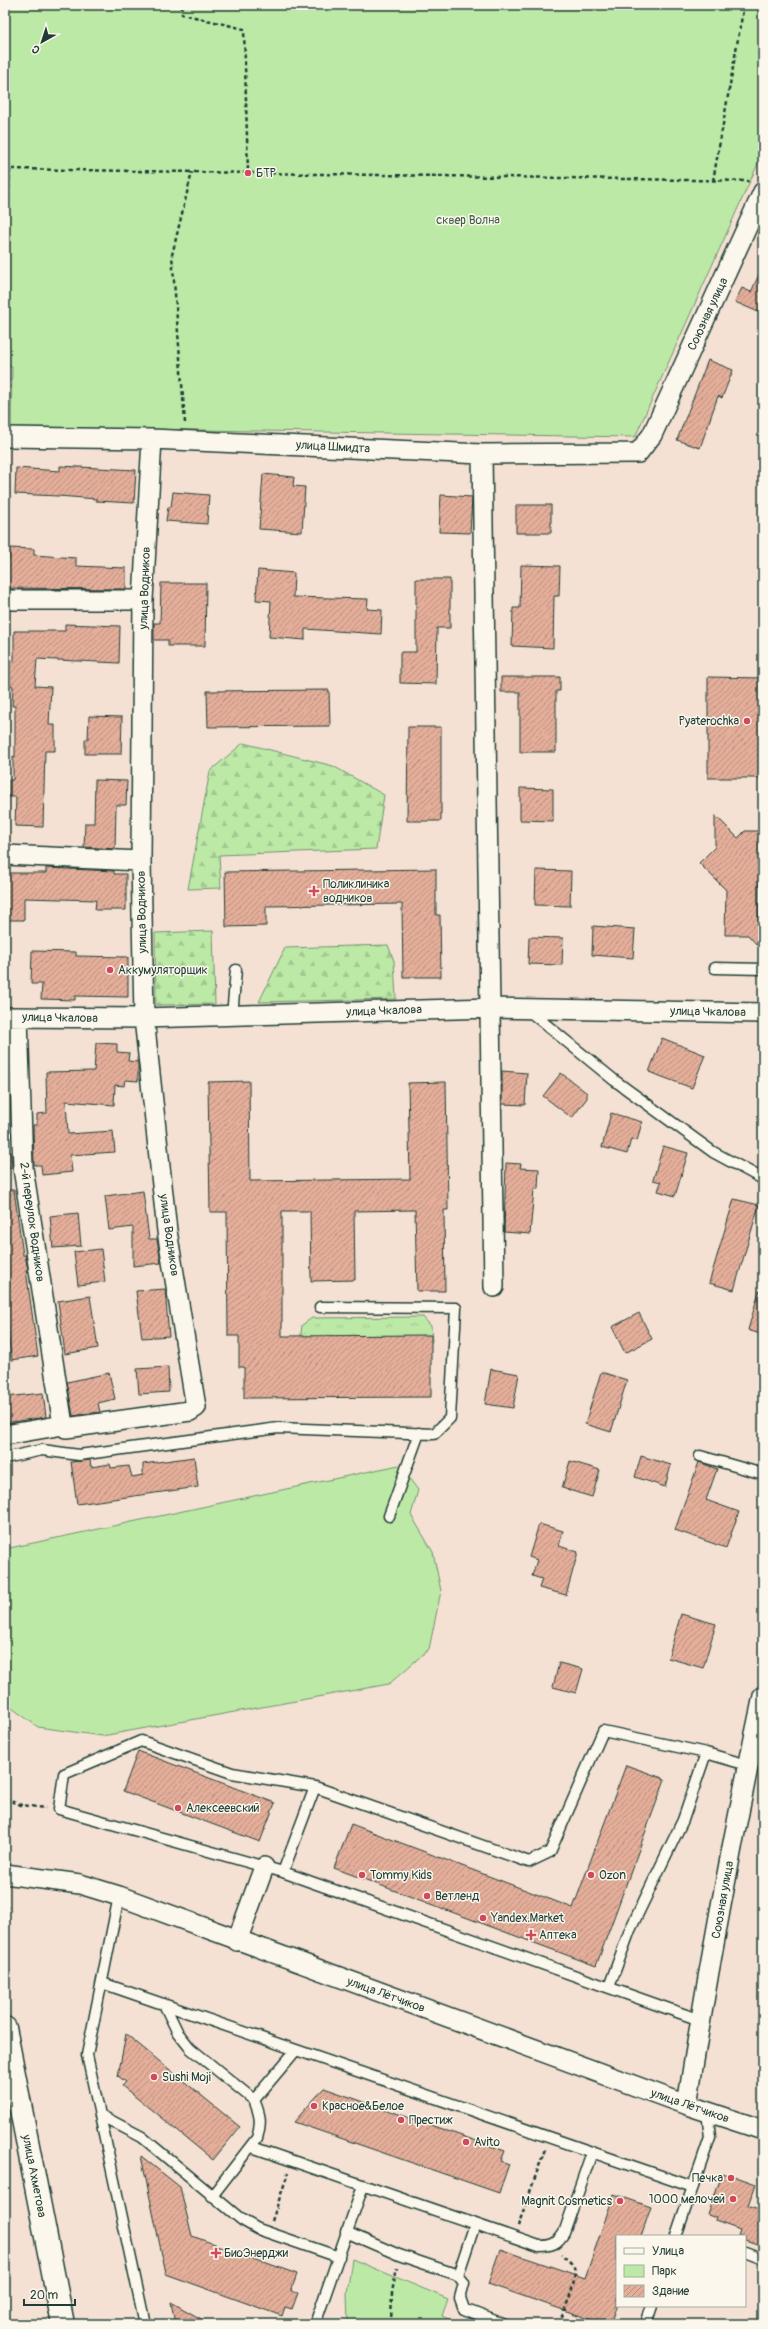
<svg xmlns="http://www.w3.org/2000/svg" width="768" height="2329" font-family="Pangolin,sans-serif">
  <defs>
    <pattern id="grass-tufts" width="24" height="20" patternUnits="userSpaceOnUse"><rect width="24" height="20" fill="#bde9a7"/><path d="M3 7l-1-3M5 7V3M7 7l1-3M15 17l-1-3M17 17v-4M19 17l1-3" fill="none" stroke="#a2c990"/></pattern>
    <pattern id="forest-firs" width="22" height="20" patternUnits="userSpaceOnUse"><rect width="22" height="20" fill="#bde9a7"/><path d="M5 1l3.5 6h-7zM16 11l3.5 6h-7z" fill="#a2c990"/></pattern>
    <pattern id="building-hatch" width="6" height="6" patternUnits="userSpaceOnUse"><rect width="6" height="6" fill="#e4ae9a"/><path d="M-1 1l2-2M0 6l6-6M5 7l2-2" fill="none" stroke="#b88f7e"/></pattern>
  </defs>
  <rect width="100%" height="100%" fill="#f4e1d3"/>
  <filter id="ink" filterUnits="userSpaceOnUse"><feTurbulence type="fractalNoise" baseFrequency=".025" numOctaves="2"/><feDisplacementMap in="SourceGraphic" scale="8" xChannelSelector="R" yChannelSelector="G"/><feConvolveMatrix kernelMatrix="1 2 1 2 8 2 1 2 1" color-interpolation-filters="sRGB"/></filter>
  <g filter="url(#ink)">
    <!-- grass -->
    <path fill="url(#grass-tufts)" stroke="#6e936e" d="M 423,1317 L 431,1326 L 432,1342 L 300,1342 L 302,1325 L 312,1318 Z"/>
    <!-- forest -->
    <path fill="url(#forest-firs)" stroke="#6e936e" d="M 243,743 L 333,766 L 384,795 L 376,849 L 219,855 L 221,888 L 188,889 L 210,771 Z
      M 213,931 L 215,1004 L 156,1005 L 155,933 Z
      M 388,945 L 394,961 L 396,999 L 259,1002 L 285,948 Z"/>
    <!-- green -->
    <path fill="#bde9a7" stroke="#6e936e" d="M 5,5 L 763,5 L 763,137 L 760,159 L 635,437 L 11,427 L 12,367 L 5,366 Z
      M 399,1465 L 418,1490 L 411,1515 L 433,1552 L 441,1591 L 429,1649 L 389,1684 L 102,1736 L 38,1727 L 5,1703 L 5,1549 Z
      M 352,2259 L 448,2299 L 442,2316 L 460,2324 L 348,2324 L 347,2294 Z"/>
    <!-- building -->
    <path fill="url(#building-hatch)" stroke="#1f3d34" d="M 763,266 L 763,314 L 735,302 L 742,288 L 751,292 Z
      M 708,360 L 733,370 L 722,398 L 718,396 L 700,448 L 677,440 Z
      M 60,466 L 136,470 L 134,503 L 96,501 L 97,499 L 58,496 L 15,494 L 16,468 L 60,471 Z
      M 263,474 L 294,477 L 293,486 L 305,487 L 302,532 L 259,529 Z
      M 173,492 L 209,495 L 207,524 L 166,521 L 168,507 L 171,507 Z
      M 441,495 L 472,497 L 470,533 L 439,532 Z
      M 516,505 L 551,505 L 551,533 L 516,533 Z
      M 9,548 L 34,549 L 34,555 L 76,558 L 76,566 L 126,568 L 126,589 L 5,588 L 5,559 L 9,559 Z
      M 521,565 L 560,566 L 559,596 L 554,596 L 553,648 L 512,646 L 513,608 L 520,608 Z
      M 258,570 L 294,573 L 293,597 L 368,599 L 367,609 L 382,610 L 381,634 L 305,629 L 305,640 L 269,637 L 271,601 L 256,600 Z
      M 416,579 L 450,579 L 450,628 L 437,628 L 436,684 L 400,683 L 400,652 L 416,652 Z
      M 161,583 L 206,583 L 205,646 L 168,646 L 168,640 L 154,640 L 154,623 L 160,623 Z
      M 65,624 L 120,626 L 119,663 L 37,659 L 35,686 L 51,687 L 49,725 L 55,725 L 55,751 L 45,751 L 43,827 L 15,826 L 16,797 L 9,797 L 9,780 L 13,780 L 13,756 L 15,757 L 15,706 L 12,706 L 13,686 L 5,685 L 6,661 L 14,662 L 14,631 L 65,631 Z
      M 501,677 L 560,677 L 560,691 L 556,691 L 556,752 L 520,752 L 520,692 L 501,692 Z
      M 708,677 L 763,678 L 763,778 L 708,778 Z
      M 329,690 L 330,726 L 208,727 L 207,691 Z
      M 89,716 L 122,717 L 121,754 L 85,754 L 85,739 L 88,739 Z
      M 408,727 L 441,727 L 441,821 L 407,821 Z
      M 95,780 L 127,781 L 126,805 L 116,805 L 115,849 L 84,847 L 85,823 L 94,823 Z
      M 520,788 L 553,789 L 553,821 L 520,820 Z
      M 715,815 L 738,838 L 745,831 L 760,831 L 758,946 L 748,935 L 725,935 L 726,890 L 699,863 L 715,847 Z
      M 46,868 L 114,871 L 114,874 L 126,874 L 126,910 L 95,910 L 96,900 L 24,898 L 24,920 L 5,920 L 5,873 L 46,873 Z
      M 436,869 L 436,915 L 440,915 L 441,977 L 403,977 L 402,904 L 266,906 L 266,926 L 226,927 L 225,872 Z
      M 536,870 L 571,871 L 570,906 L 535,905 Z
      M 593,926 L 635,929 L 633,958 L 592,955 Z
      M 529,937 L 563,938 L 562,965 L 528,964 Z
      M 32,951 L 76,952 L 76,956 L 128,957 L 128,997 L 75,996 L 75,1000 L 41,999 L 42,984 L 31,984 Z
      M 662,1038 L 705,1055 L 692,1088 L 649,1072 Z
      M 96,1043 L 117,1044 L 117,1052 L 129,1053 L 128,1061 L 138,1062 L 138,1081 L 125,1080 L 124,1086 L 115,1085 L 114,1105 L 66,1101 L 68,1134 L 113,1131 L 115,1152 L 70,1155 L 72,1172 L 42,1175 L 41,1165 L 34,1165 L 33,1125 L 37,1125 L 37,1114 L 47,1113 L 46,1072 L 94,1071 Z
      M 502,1071 L 527,1073 L 525,1105 L 502,1104 Z
      M 561,1073 L 587,1093 L 587,1098 L 572,1118 L 543,1096 Z
      M 249,1081 L 250,1181 L 410,1179 L 408,1083 L 446,1082 L 448,1210 L 444,1210 L 445,1291 L 417,1291 L 415,1210 L 354,1211 L 355,1280 L 311,1281 L 310,1211 L 282,1211 L 282,1336 L 431,1335 L 431,1397 L 244,1398 L 244,1367 L 239,1367 L 239,1336 L 228,1336 L 227,1212 L 210,1212 L 208,1082 Z
      M 611,1113 L 642,1122 L 637,1141 L 631,1139 L 627,1154 L 602,1147 Z
      M 663,1146 L 688,1153 L 675,1196 L 658,1191 L 661,1182 L 653,1180 Z
      M 11,1152 L 12,1168 L 5,1169 L 5,1153 Z
      M 506,1163 L 521,1164 L 520,1168 L 539,1169 L 538,1189 L 534,1189 L 530,1234 L 504,1232 Z
      M 5,1190 L 14,1190 L 23,1255 L 25,1255 L 28,1270 L 26,1270 L 38,1356 L 12,1360 L 5,1314 Z
      M 143,1191 L 149,1239 L 157,1239 L 161,1263 L 133,1266 L 133,1227 L 109,1230 L 105,1196 Z
      M 734,1199 L 759,1205 L 734,1290 L 709,1283 Z
      M 78,1213 L 81,1246 L 53,1248 L 50,1216 Z
      M 101,1249 L 105,1282 L 78,1285 L 74,1252 Z
      M 165,1289 L 169,1336 L 142,1338 L 136,1291 Z
      M 759,1291 L 763,1291 L 763,1335 L 748,1330 Z
      M 90,1296 L 98,1348 L 65,1354 L 58,1301 Z
      M 639,1313 L 652,1339 L 625,1353 L 612,1327 Z
      M 168,1367 L 169,1392 L 139,1394 L 137,1369 Z
      M 491,1369 L 519,1374 L 513,1408 L 485,1404 Z
      M 601,1372 L 627,1380 L 611,1432 L 585,1424 Z
      M 109,1373 L 115,1399 L 98,1403 L 100,1412 L 73,1416 L 67,1382 Z
      M 43,1393 L 46,1417 L 5,1423 L 5,1397 Z
      M 641,1456 L 671,1465 L 665,1487 L 635,1477 Z
      M 194,1457 L 198,1487 L 77,1504 L 71,1462 L 90,1460 L 91,1467 L 110,1464 L 111,1468 L 129,1466 L 132,1477 L 143,1475 L 143,1464 Z
      M 570,1461 L 600,1470 L 592,1497 L 562,1488 Z
      M 699,1462 L 717,1469 L 706,1500 L 739,1512 L 726,1548 L 675,1530 Z
      M 539,1524 L 563,1531 L 559,1546 L 578,1552 L 566,1595 L 539,1588 L 542,1579 L 532,1576 L 537,1560 L 529,1557 Z
      M 681,1614 L 716,1624 L 703,1668 L 668,1658 Z
      M 559,1663 L 583,1669 L 576,1693 L 553,1687 Z
      M 138,1751 L 275,1803 L 260,1842 L 123,1791 Z
      M 626,1765 L 665,1779 L 596,1966 L 334,1868 L 351,1824 L 573,1908 Z
      M 126,2034 L 240,2127 L 213,2160 L 122,2086 L 126,2082 L 118,2076 Z
      M 324,2088 L 505,2151 L 501,2161 L 509,2164 L 499,2193 L 294,2122 Z
      M 141,2156 L 180,2187 L 192,2236 L 297,2274 L 291,2291 L 298,2293 L 292,2309 L 285,2307 L 282,2316 L 166,2274 Z
      M 722,2174 L 727,2176 L 728,2174 L 756,2184 L 748,2206 L 763,2212 L 763,2246 L 745,2240 L 745,2236 L 738,2236 L 740,2230 L 715,2221 L 716,2218 L 708,2215 Z
      M 614,2194 L 651,2207 L 641,2236 L 617,2236 L 617,2307 L 611,2324 L 604,2324 L 488,2284 L 500,2249 L 585,2278 Z
      M 171,2302 L 210,2324 L 175,2324 Z"/>
    <g fill="none" stroke-linecap="round" stroke-linejoin="round">
      <!-- lane casing -->
      <g stroke="#1f3d34" stroke-width="13">
        <path id="lane" d="M 715,968 L 763,969
          M 528,1010 L 614,1080 L 713,1152 L 763,1179
          M 232,1016 L 236,970
          M 700,1456 L 763,1474
          M 5,1458 L 42,1450 L 79,1455 L 278,1428 L 434,1434 L 450,1418 L 456,1308 L 320,1307
          M 389,1516 L 419,1433
          M 283,1872 L 315,1787
          M 119,1896 L 87,2055 L 145,2324
          M 102,1983 L 693,2187
          M 609,1987 L 630,1930 L 683,1820 L 706,1753
          M 164,2004 L 178,2033 L 190,2048 L 254,2100 C 260,2114 262,2123 257,2138 L 212,2196
          M 700,2020 L 283,1872 L 59,1809 L 64,1774 L 141,1741 L 232,1773 L 315,1787 L 529,1862 L 550,1852 L 603,1731 L 706,1753 L 747,1765
          M 254,2100 L 296,2050
          M 102,2116 L 142,2137 L 242,2220 L 258,2229 L 339,2257
          M 252,2147 L 539,2246 C 552,2246 557,2244 564,2233 L 592,2152
          M 346,2232 L 399,2255 L 458,2275 L 475,2224
          M 676,2236 L 710,2137 L 707,2112
          M 745,2252 L 763,2259
          M 458,2275 L 464,2283 L 460,2298 L 464,2309 L 503,2324
          M 315,2324 L 363,2186
          M 646,2324 L 652,2306"/>
      </g>
      <!-- street casing -->
      <g stroke="#1f3d34" stroke-width="22">
        <path id="street" d="M 5,437 L 152,439 L 482,454 L 638,453 L 652,435 L 763,192
          M 482,454 L 494,1287
          M 5,600 L 143,600
          M 5,855 L 141,861
          M 5,1017 L 144,1018 L 490,1008 L 763,1013
          M 18,1017 L 23,1168 L 63,1425
          M 5,1435 L 63,1425 L 66,1428 L 190,1411 L 196,1407 L 167,1231 L 144,1018 L 141,861 L 143,600 L 152,439
          M 5,1874 L 80,1884 L 119,1896 L 687,2105 L 763,2130
          M 237,1941 L 264,1867
          M 687,2105 C 708,1969 734,1831 763,1696"/>
      </g>
      <!-- secondary casing -->
      <g stroke="#1f3d34" stroke-width="25">
        <path id="secondary" d="M 5,2028 L 63,2324"/>
      </g>
      <!-- path -->
      <path stroke="#1f3d34" stroke-width="2.5" stroke-dasharray="4 3" stroke-linecap="butt" d="M 182,5 L 182,14 L 244,29 L 248,173
        M 713,181 L 744,5
        M 5,191 L 9,191 L 10,169 L 749,181
        M 185,423 L 172,255 L 192,172
        M 5,1799 L 21,1805 L 46,1808
        M 5,1900 L 7,1908 L 5,1909
        M 272,2221 L 288,2173
        M 518,2226 L 545,2149
        M 391,2324 L 392,2292 L 397,2267
        M 559,2324 C 564,2310 581,2276 572,2263 C 569,2260 565,2257 562,2254"/>
      <!-- lane -->
      <use href="#lane" stroke="#fbf7ec" stroke-width="10"/>
      <!-- street -->
      <use href="#street" stroke="#fbf7ec" stroke-width="19"/>
      <!-- secondary -->
      <use href="#secondary" stroke="#fbf7ec" stroke-width="22"/>
    </g>
  </g>
  <!-- markers -->
  <g fill="#d1495b" stroke="#fbf7ec" stroke-width="1.5">
    <circle cx="248" cy="173" r="4"/>
    <circle cx="747" cy="721" r="4"/>
    <path d="M312 885h4v4h4v4h-4v4h-4v-4h-4v-4h4z"/>
    <circle cx="110" cy="970" r="4"/>
    <circle cx="178" cy="1808" r="4"/>
    <circle cx="362" cy="1875" r="4"/>
    <circle cx="591" cy="1875" r="4"/>
    <circle cx="427" cy="1896" r="4"/>
    <circle cx="483" cy="1918" r="4"/>
    <path d="M529 1929h4v4h4v4h-4v4h-4v-4h-4v-4h4z"/>
    <circle cx="154" cy="2077" r="4"/>
    <circle cx="314" cy="2106" r="4"/>
    <circle cx="401" cy="2120" r="4"/>
    <circle cx="466" cy="2142" r="4"/>
    <circle cx="731" cy="2178" r="4"/>
    <circle cx="733" cy="2199" r="4"/>
    <circle cx="620" cy="2201" r="4"/>
    <path d="M214 2247h4v4h4v4h-4v4h-4v-4h-4v-4h4z"/>
  </g>
  <g text-anchor="middle" dominant-baseline="central" stroke-width="3" stroke-linejoin="round" paint-order="stroke">
    <!-- poi labels -->
    <g font-size="12" fill="#1f3d34" stroke="#fbf7ec" text-anchor="start">
      <text x="256" y="173">БТР</text>
      <text x="739" y="721" text-anchor="end">Pyaterochka</text>
      <text x="323" y="884">Поликлиника<tspan x="323" dy="14">водников</tspan></text>
      <text x="118" y="970">Аккумуляторщик</text>
      <text x="186" y="1808">Алексеевский</text>
      <text x="370" y="1875">Tommy Kids</text>
      <text x="599" y="1875">Ozon</text>
      <text x="435" y="1896">Ветленд</text>
      <text x="491" y="1918">Yandex.Market</text>
      <text x="539" y="1935">Аптека</text>
      <text x="162" y="2077">Sushi Moji</text>
      <text x="322" y="2106">Красное&amp;Белое</text>
      <text x="409" y="2120">Престиж</text>
      <text x="474" y="2142">Avito</text>
      <text x="723" y="2178" text-anchor="end">Печка</text>
      <text x="725" y="2199" text-anchor="end">1000 мелочей</text>
      <text x="612" y="2201" text-anchor="end">Magnit Cosmetics</text>
      <text x="224" y="2253">БиоЭнерджи</text>
    </g>
    <!-- park labels -->
    <g font-size="12" fill="#3f5f4b" stroke="#fbf7ec">
      <text x="468" y="220">сквер Волна</text>
    </g>
    <!-- street labels -->
    <g font-size="12" fill="#1f3d34" stroke="#fbf7ec">
      <text transform="translate(708 314) rotate(-65)">Союзная улица</text>
      <text transform="translate(333 447) rotate(3)">улица Шмидта</text>
      <text transform="translate(145 588) rotate(-88)">улица Водников</text>
      <text transform="translate(142 912) rotate(-91)">улица Водников</text>
      <text transform="translate(384 1011) rotate(-2)">улица Чкалова</text>
      <text transform="translate(708 1012) rotate(1)">улица Чкалова</text>
      <text transform="translate(60 1018) rotate(1)">улица Чкалова</text>
      <text transform="translate(32 1222) rotate(82)">2-й переулок Водников</text>
      <text transform="translate(169 1235) rotate(82)">улица Водников</text>
      <text transform="translate(723 1900) rotate(-80)">Союзная улица</text>
      <text transform="translate(386 1995) rotate(20)">улица Лётчиков</text>
      <text transform="translate(690 2106) rotate(19)">улица Лётчиков</text>
      <text transform="translate(34 2176) rotate(79)">улица Ахметова</text>
    </g>
  </g>
  <!-- margin -->
  <rect width="768" height="2329" fill="none" stroke="#fbf7ec" stroke-width="20"/>
  <rect x="10" y="10" width="748" height="2309" fill="none" stroke="#1f3d34" stroke-width="1.5" filter="url(#ink)"/>
  <!-- legend -->
  <rect x="616" y="2235" width="130" height="72" fill="#fbf7ec" stroke="#a3ada2"/>
  <rect x="624" y="2248" width="20" height="6" fill="#fbf7ec" stroke="#a3ada2"/>
  <text x="652" y="2255" font-size="12" fill="#1f3d34">Улица</text>
  <rect x="624" y="2265" width="20" height="12" fill="#bde9a7" stroke="#a3ada2"/>
  <text x="652" y="2275" font-size="12" fill="#1f3d34">Парк</text>
  <rect x="624" y="2285" width="20" height="12" fill="url(#building-hatch)" stroke="#a3ada2"/>
  <text x="652" y="2295" font-size="12" fill="#1f3d34">Здание</text>
  <!-- north arrow -->
  <g transform="translate(42 42) rotate(219)" stroke="#fbf7ec" stroke-width="3" paint-order="stroke">
  <path d="M0-3L7 15L0 10L-7 15Z" fill="#1f3d34"/>
  <text y="-6" font-size="11" font-weight="bold" text-anchor="middle" fill="#1f3d34">С</text>
  </g>
  <!-- scale -->
  <path d="M24 2299v6h51v-6" fill="none" stroke="#1f3d34" stroke-width="2"/>
  <text x="30" y="2299" font-size="12" fill="#1f3d34" stroke="#fbf7ec" stroke-width="3" paint-order="stroke">20 m</text>
</svg>
